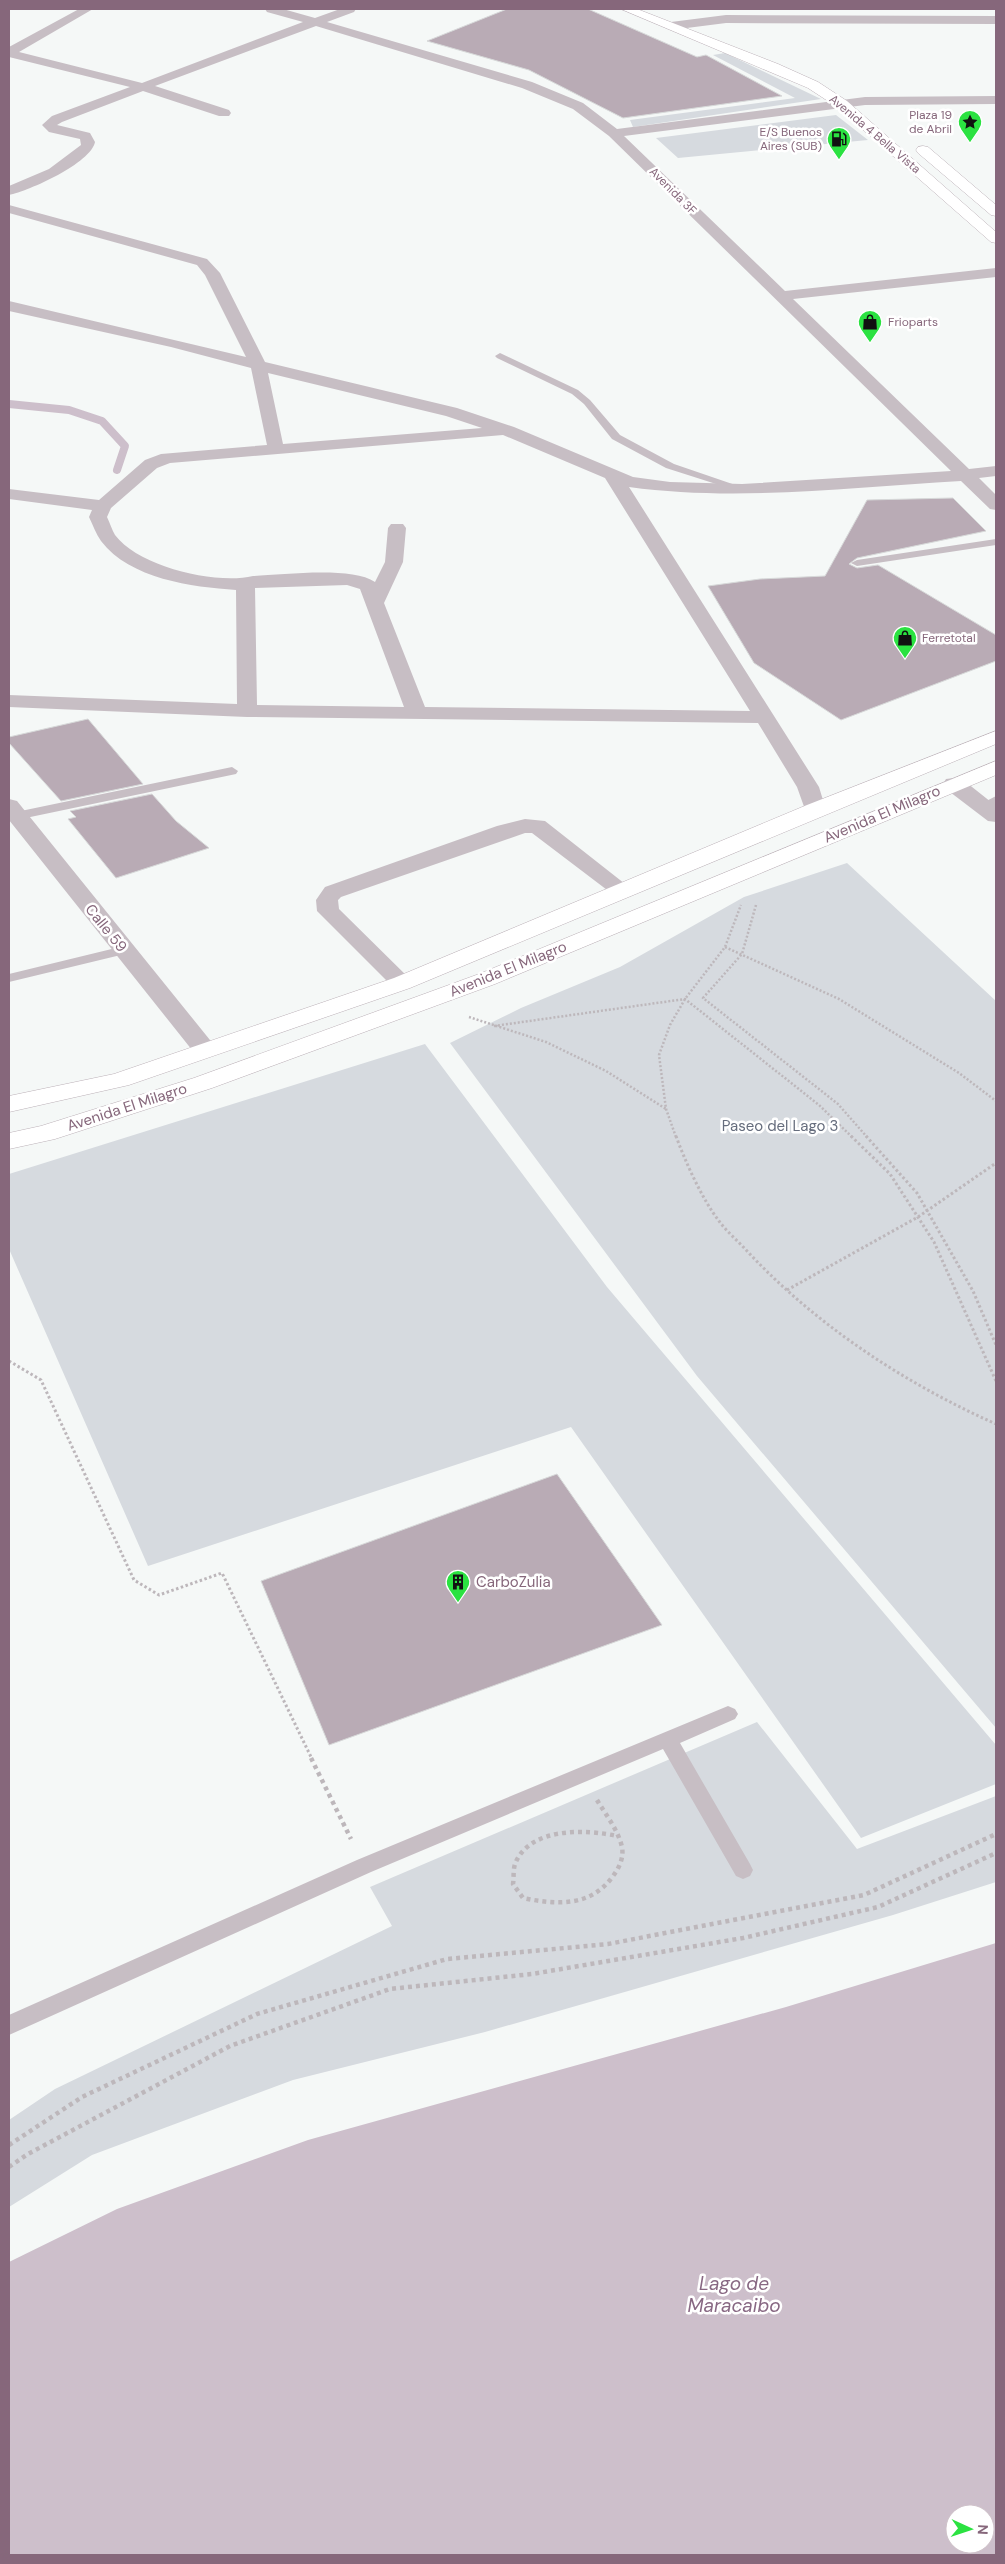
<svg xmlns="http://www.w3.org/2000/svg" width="1005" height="2564" font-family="'DM Sans',sans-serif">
  <rect width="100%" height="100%" fill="#f5f8f7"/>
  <!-- green -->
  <path fill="#d6dadf" d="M 725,53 L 821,99 L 633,127 L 630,120 L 795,98 L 713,55 Z
    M 836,115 L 868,140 L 678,158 L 656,138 Z
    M 847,863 L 996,1001 L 996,1728 L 697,1376 L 450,1043 L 521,1008 L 620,967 L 744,897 Z
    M 425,1044 L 607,1287 L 996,1745 L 996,1784 L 861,1838 L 571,1427 L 148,1566 L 9,1249 L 9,1174 Z
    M 757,1722 L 857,1849 L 996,1796 L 996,1882 L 893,1915 L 485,2032 L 293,2080 L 92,2155 L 9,2207 L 9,2120 L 55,2089 L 392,1926 L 370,1887 Z"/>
  <!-- water -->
  <path fill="#cdbfcb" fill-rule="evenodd" d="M 996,1943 L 996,2555 L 9,2555 L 9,2262 L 117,2209 L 308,2140 L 786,2007 ZM 955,2514 L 985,2514 L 985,2544 L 955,2544 Z"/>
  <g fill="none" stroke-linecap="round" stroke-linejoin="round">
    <!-- stream -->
    <path stroke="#cdbfcb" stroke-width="8" d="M 9,404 L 69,410 L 102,421 L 125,446 L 117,470"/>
  </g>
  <!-- building -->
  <path fill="#b9abb5" stroke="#d7d9d9" d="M 507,9 L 588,9 L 697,57 L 706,55 L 782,96 L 623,118 L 529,70 L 427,41 Z
    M 953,498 L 986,531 L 857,558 L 849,564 L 857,568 L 878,565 L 996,635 L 996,661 L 841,720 L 754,663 L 708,586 L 760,579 L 825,576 L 867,500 Z
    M 88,719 L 143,784 L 61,801 L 9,743 L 9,737 Z
    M 152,794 L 176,821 L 209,848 L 116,878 L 68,819 L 76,817 L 70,811 Z
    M 557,1474 L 662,1625 L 329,1745 L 261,1581 Z"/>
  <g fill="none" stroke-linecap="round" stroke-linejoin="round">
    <!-- secondary casing -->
    <g stroke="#bcb1b8" stroke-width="1">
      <path id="secondary" d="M 621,9 L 637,9 L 778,64 L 818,82 L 847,101 L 996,232 L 996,243 L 991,242 L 837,107 L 808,88 Z
        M 923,146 L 928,147 L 996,205 L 996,216 L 991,215 L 918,153 L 916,150 L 918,147 Z
        M 996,731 L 996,744 L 410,988 L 129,1085 L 9,1112 L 9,1096 L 114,1074 L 394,978 L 807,805 Z
        M 996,761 L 996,775 L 495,984 L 212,1088 L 55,1139 L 9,1149 L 9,1133 L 41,1126 L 194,1078 L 479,974 Z"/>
    </g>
    <!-- path-far2 -->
    <path stroke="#bdb7bb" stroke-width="2.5" stroke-dasharray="2 2" stroke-linecap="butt" d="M 756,905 L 742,954 L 703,998 L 838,1104 L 867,1137
      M 725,947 L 839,999 L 959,1073 L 996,1101
      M 469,1017 L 546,1042 L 606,1071 L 666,1109
      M 494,1026 L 685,999 L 819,1105 L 852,1137
      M 676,1137 L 666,1109 L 659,1055 L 670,1025 L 685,999 L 725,947 L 741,905"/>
    <!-- path-far1 -->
    <path stroke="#bdb7bb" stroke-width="3" stroke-dasharray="2.5 2.5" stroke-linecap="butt" d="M 676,1136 C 685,1161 702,1199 719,1221 C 727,1232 738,1241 747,1251 C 816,1325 904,1383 996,1424
      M 851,1136 L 890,1174 L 934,1242 L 996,1381
      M 866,1136 L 917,1193 L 973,1291 L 996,1345
      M 787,1290 L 918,1217 L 996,1163
      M 9,1361 L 41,1380 L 134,1580 L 159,1595 L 222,1573 L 312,1759"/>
    <!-- path -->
    <path stroke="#bdb7bb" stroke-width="4.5" stroke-dasharray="4 4" stroke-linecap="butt" d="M 311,1758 L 351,1839
      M 597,1800 C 606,1815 618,1830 622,1847 C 624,1858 619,1868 613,1876 C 591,1907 557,1905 523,1898 L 513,1884 C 514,1878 513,1870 515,1864 C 529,1827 586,1829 617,1836
      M 9,2145 L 82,2097 L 257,2014 L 447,1959 L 608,1944 L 864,1895 L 996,1834
      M 9,2167 L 28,2154 L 230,2046 L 390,1989 L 532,1974 L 743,1938 L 878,1907 L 996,1853"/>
    <!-- lane -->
    <path fill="#c7bec4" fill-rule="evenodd" d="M 500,353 L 578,390 L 590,400 L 620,435 L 674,464 L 747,489 L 738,491 L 666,468 L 612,439 L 584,404 L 572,394 L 497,358 L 495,356 Z
      M 996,539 L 996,545 L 857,566 L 851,563 L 857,560 Z
      M 232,767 L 238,771 L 236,774 L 16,820 L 10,816 L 16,812 Z
      M 996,796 L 996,805 L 983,810 L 977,806 Z
      M 124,946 L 129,947 L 131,950 L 129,953 L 9,982 L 9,974 Z
      M 728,1706 L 735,1709 L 738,1714 L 735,1719 L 680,1743 L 750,1864 L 753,1870 L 750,1876 L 743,1879 L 736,1876 L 663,1749 L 371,1872 L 9,2035 L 9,2015 L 357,1860 Z"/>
    <!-- street -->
    <path fill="#c7bec4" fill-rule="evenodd" d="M 79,9 L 93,9 L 19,52 L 142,83 L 303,22 L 267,12 L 265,9 L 283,9 L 315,18 L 340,9 L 356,9 L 354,12 L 327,22 L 532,82 L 583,103 L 617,129 L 865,97 L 996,96 L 996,104 L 865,105 L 624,136 L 785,291 L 996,268 L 996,277 L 793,299 L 969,469 L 996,466 L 996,476 L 979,478 L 996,495 L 996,510 L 990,509 L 961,481 C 851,487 738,502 629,487 L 819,787 L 826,810 L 823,815 L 815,817 L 807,815 L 797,787 L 758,723 L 247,717 L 9,707 L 9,695 L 237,704 L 236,590 C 192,587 130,579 101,541 C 96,534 93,525 89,517 L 92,510 L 9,499 L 9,489 L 99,500 L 145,460 L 161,454 L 267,445 L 251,368 L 171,347 L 9,311 L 9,301 L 246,357 L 205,275 L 197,265 L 9,213 L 9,205 L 207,259 L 220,273 L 265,362 L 457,408 L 514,427 L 633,477 L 670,482 L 742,484 L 951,471 L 609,136 L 573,109 L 522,88 L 316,26 L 155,86 L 229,110 L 231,113 L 229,116 L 219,116 L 143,91 L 62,122 L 57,125 L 90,133 L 95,142 C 91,163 29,191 9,195 L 9,186 L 49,169 L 81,145 L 80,139 L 49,132 L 42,125 L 52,116 L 130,87 L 9,57 L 9,47 ZM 268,373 L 446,416 L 482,428 L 283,444 ZM 503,435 L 605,478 L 750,711 L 425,707 L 384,603 L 403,562 L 406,528 L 403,524 L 391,524 L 388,528 L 385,562 L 375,582 C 351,566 283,575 253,576 C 216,585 139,567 115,535 C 112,530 110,523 107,517 L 111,508 L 157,468 L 170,463 ZM 347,585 L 360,589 L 404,707 L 257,705 L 255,588 Z
      M 726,15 L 996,16 L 996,24 L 726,23 L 671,30 L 665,26 L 671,22 Z
      M 954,778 L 962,779 L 996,806 L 996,822 L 988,821 L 946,789 L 943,784 L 946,779 Z
      M 9,799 L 17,801 L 214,1045 L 217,1050 L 214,1055 L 205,1057 L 196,1055 L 9,820 Z
      M 525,819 L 545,821 L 634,891 L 631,896 L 623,898 L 615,896 L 532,833 L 525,833 L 341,897 L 338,900 L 339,909 L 414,983 L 410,988 L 402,990 L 394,988 L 317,911 L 316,900 L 325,887 L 497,826 Z"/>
    <!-- secondary -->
    <use href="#secondary" fill="#fff" fill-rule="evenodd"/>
  </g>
  <!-- icons -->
  <defs>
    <g id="sight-pin" transform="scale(1.25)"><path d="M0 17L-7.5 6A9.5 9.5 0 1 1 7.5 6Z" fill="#2be241" stroke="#fff"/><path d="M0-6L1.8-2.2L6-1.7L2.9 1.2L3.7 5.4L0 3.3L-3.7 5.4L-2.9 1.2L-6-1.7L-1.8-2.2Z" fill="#111"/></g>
    <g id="fuel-pin" transform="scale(1.25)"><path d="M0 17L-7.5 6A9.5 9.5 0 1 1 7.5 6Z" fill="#2be241" stroke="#fff"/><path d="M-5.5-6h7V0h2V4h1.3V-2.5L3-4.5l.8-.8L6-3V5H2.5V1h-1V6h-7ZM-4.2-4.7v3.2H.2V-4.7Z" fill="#111"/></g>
    <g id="shop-pin" transform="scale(1.25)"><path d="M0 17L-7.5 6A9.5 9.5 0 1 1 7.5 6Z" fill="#2be241" stroke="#fff"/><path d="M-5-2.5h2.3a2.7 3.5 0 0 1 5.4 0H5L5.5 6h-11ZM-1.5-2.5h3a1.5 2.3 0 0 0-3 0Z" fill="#111"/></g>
    <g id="building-pin" transform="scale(1.25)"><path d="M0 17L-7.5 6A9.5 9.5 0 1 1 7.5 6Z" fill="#2be241" stroke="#fff"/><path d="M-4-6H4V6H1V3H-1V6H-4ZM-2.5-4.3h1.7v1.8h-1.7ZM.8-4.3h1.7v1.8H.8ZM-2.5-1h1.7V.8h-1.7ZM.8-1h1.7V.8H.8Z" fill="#111"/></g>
  </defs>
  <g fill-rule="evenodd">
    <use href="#sight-pin" x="970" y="122"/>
    <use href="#fuel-pin" x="839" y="139"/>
    <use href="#shop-pin" x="870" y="322"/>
    <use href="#shop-pin" x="905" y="638"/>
    <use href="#building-pin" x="458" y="1582"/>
  </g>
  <g text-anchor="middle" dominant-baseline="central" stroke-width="5" stroke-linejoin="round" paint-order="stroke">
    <!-- far-poi labels -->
    <g font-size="12" fill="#86677b" stroke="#fff" text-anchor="end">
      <text x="952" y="115">Plaza 19<tspan x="952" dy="14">de Abril</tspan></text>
      <text x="822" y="132">E/S Buenos<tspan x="822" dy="14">Aires (SUB)</tspan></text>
      <text x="888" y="322" text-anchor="start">Frioparts</text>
      <text x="922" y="638" text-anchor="start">Ferretotal</text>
    </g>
    <!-- far-street labels -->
    <g font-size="12" fill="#86677b" stroke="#fff">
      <text transform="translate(875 134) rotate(40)">Avenida 4 Bella Vista</text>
      <text transform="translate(673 191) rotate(45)">Avenida 3F</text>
    </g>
    <!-- street labels -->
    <g font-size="15" fill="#86677b" stroke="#fff">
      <text transform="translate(882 814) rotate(-23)">Avenida El Milagro</text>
      <text transform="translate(106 928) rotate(51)">Calle 59</text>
      <text transform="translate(508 969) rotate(-22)">Avenida El Milagro</text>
      <text transform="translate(127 1107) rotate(-18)">Avenida El Milagro</text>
    </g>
    <!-- park labels -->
    <g font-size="15" fill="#666d7d" stroke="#fff">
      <text x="780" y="1126">Paseo del Lago 3</text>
    </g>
    <!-- poi labels -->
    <g font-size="15" fill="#86677b" stroke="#fff" text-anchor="start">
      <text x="476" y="1582">CarboZulia</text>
    </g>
    <!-- near-water labels -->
    <g font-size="19" font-style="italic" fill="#886883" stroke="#fff">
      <text x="734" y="2283">Lago de<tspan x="734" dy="22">Maracaibo</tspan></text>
    </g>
  </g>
  <!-- border -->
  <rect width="1005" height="2564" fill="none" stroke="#86677b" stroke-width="20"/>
  <!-- north arrow -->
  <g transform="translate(970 2529) rotate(93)"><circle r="24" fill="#ffffff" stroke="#cfc2ca"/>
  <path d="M0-4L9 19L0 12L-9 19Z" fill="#2be241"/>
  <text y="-8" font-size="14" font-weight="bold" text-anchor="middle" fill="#86677b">N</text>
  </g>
</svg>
